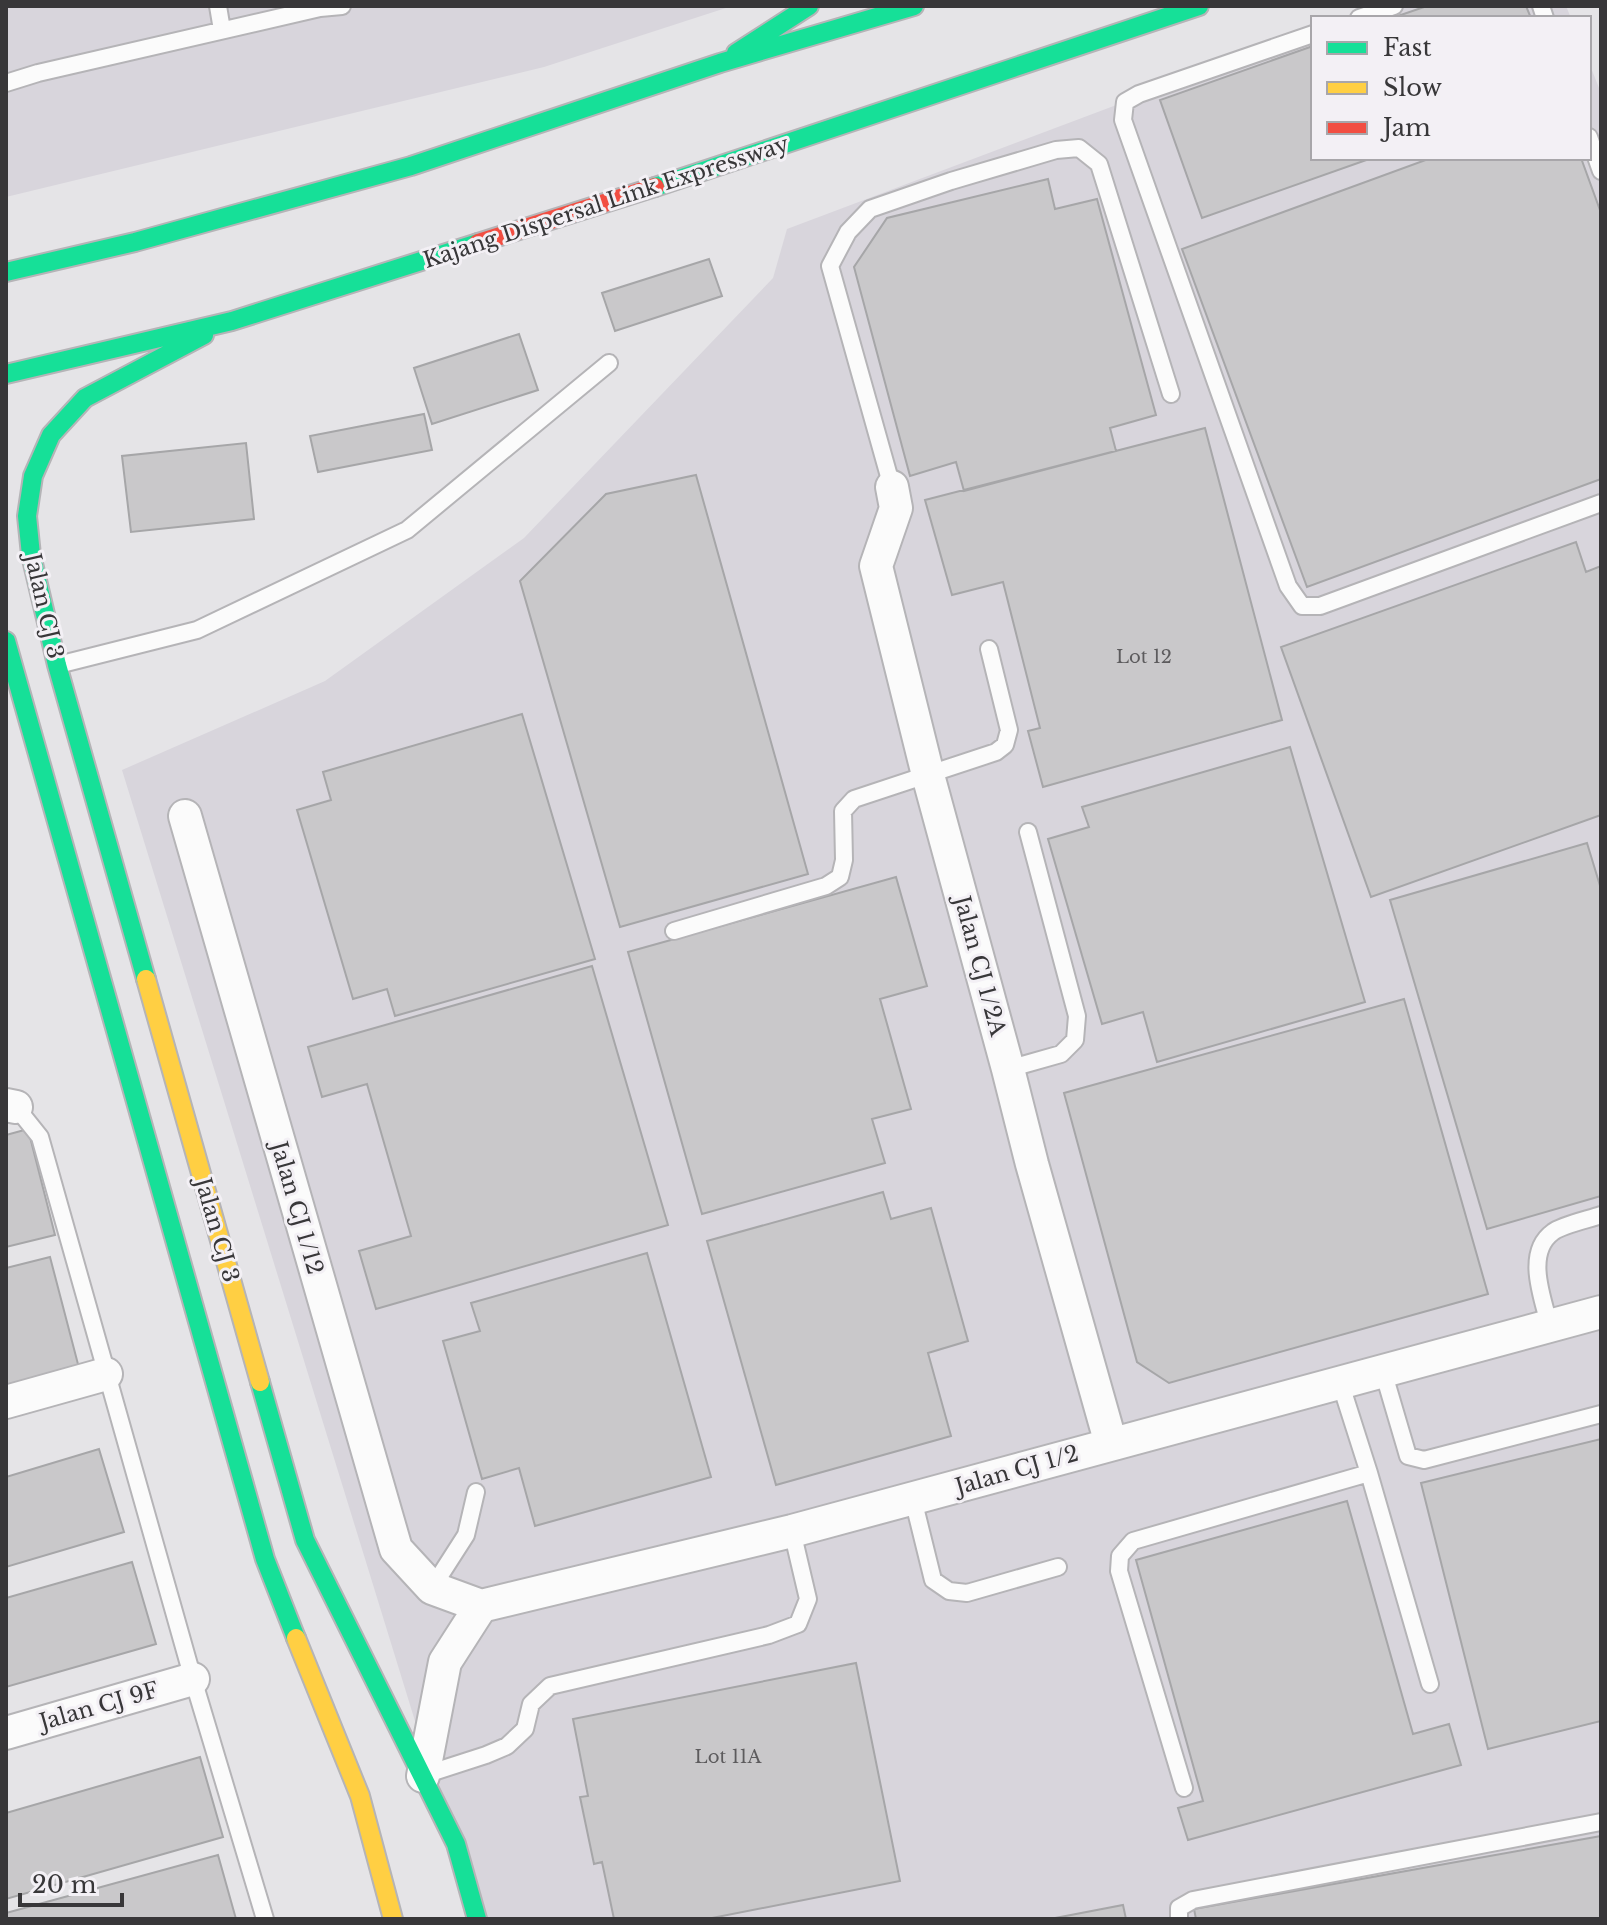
<svg xmlns="http://www.w3.org/2000/svg" width="1607" height="1925" font-family="'Libre Baskerville',serif">
  <rect width="100%" height="100%" fill="#e5e4e7"/>
  <!-- built -->
  <path fill="#d8d5dc" d="M 6,6 L 732,6 L 544,67 L 6,197 Z
    M 1380,6 L 1566,6 L 1571,18 L 1349,18 Z
    M 1313,31 L 1313,158 L 1589,158 L 1589,63 L 1601,93 L 1601,1919 L 476,1919 L 122,770 L 325,681 L 524,538 L 773,278 L 787,229 Z"/>
  <!-- building -->
  <path fill="#c9c8ca" stroke="#a6a6a8" stroke-width="2" d="M 1427,6 L 1526,6 L 1531,18 L 1392,18 Z
    M 1313,46 L 1313,158 L 1372,158 L 1202,218 L 1160,100 Z
    M 1431,158 L 1581,158 L 1601,213 L 1601,479 L 1307,587 L 1182,249 Z
    M 1048,179 L 1055,209 L 1097,199 L 1156,415 L 1110,428 L 1116,451 L 964,491 L 956,462 L 910,476 L 854,267 L 887,218 Z
    M 709,259 L 722,296 L 615,331 L 602,293 Z
    M 519,334 L 538,390 L 432,424 L 414,368 Z
    M 424,414 L 432,450 L 318,472 L 310,436 Z
    M 1205,428 L 1282,720 L 1043,787 L 1028,731 L 1040,728 L 1003,582 L 952,595 L 925,500 Z
    M 246,443 L 254,519 L 131,532 L 122,456 Z
    M 696,475 L 808,874 L 620,927 L 520,581 L 606,494 Z
    M 1576,542 L 1586,572 L 1601,566 L 1601,815 L 1371,897 L 1281,647 Z
    M 522,714 L 595,959 L 395,1016 L 387,989 L 353,999 L 297,810 L 331,800 L 323,772 Z
    M 1290,747 L 1365,1002 L 1157,1062 L 1143,1012 L 1102,1024 L 1048,839 L 1089,827 L 1082,807 Z
    M 1587,843 L 1601,889 L 1601,1196 L 1487,1229 L 1390,900 Z
    M 896,877 L 927,986 L 880,999 L 911,1109 L 872,1119 L 885,1163 L 702,1214 L 628,952 Z
    M 592,966 L 668,1225 L 376,1309 L 359,1251 L 411,1236 L 367,1084 L 322,1097 L 308,1047 Z
    M 1404,999 L 1488,1294 L 1169,1383 L 1137,1362 L 1064,1093 Z
    M 28,1129 L 55,1235 L 6,1247 L 6,1135 Z
    M 883,1192 L 891,1219 L 931,1208 L 968,1341 L 928,1353 L 951,1436 L 776,1485 L 707,1241 Z
    M 647,1253 L 711,1477 L 535,1526 L 519,1468 L 482,1479 L 443,1341 L 480,1331 L 471,1303 Z
    M 50,1257 L 79,1368 L 6,1387 L 6,1268 Z
    M 1601,1439 L 1601,1721 L 1488,1749 L 1421,1483 Z
    M 99,1449 L 124,1532 L 6,1567 L 6,1477 Z
    M 1347,1501 L 1413,1734 L 1449,1724 L 1461,1765 L 1188,1840 L 1178,1808 L 1203,1801 L 1136,1560 Z
    M 132,1562 L 156,1644 L 6,1687 L 6,1598 Z
    M 856,1663 L 900,1881 L 707,1919 L 614,1919 L 602,1862 L 594,1864 L 580,1797 L 588,1796 L 573,1719 Z
    M 200,1757 L 223,1837 L 6,1899 L 6,1813 Z
    M 1601,1836 L 1601,1919 L 1196,1919 L 1194,1909 Z
    M 218,1855 L 236,1919 L 6,1919 L 6,1913 Z
    M 1123,1905 L 1126,1919 L 1050,1919 Z"/>
  <g fill="none" stroke-linecap="round" stroke-linejoin="round">
    <!-- lane casing -->
    <g stroke="#b5b4b7" stroke-width="20">
      <path id="lane" d="M 218,6 L 222,30
        M 1541,6 L 1545,18
        M 1359,18 L 1394,6
        M 1313,34 L 1139,94 L 1125,102 L 1123,120 L 1288,586 L 1302,606 L 1320,606 L 1601,503
        M 6,83 L 38,73 L 320,8 L 342,6
        M 1589,137 L 1601,171
        M 892,487 L 830,266 L 848,232 L 870,209 L 951,181 L 1056,150 L 1079,148 L 1099,164 L 1171,394
        M 58,665 L 197,630 L 407,530 L 609,363
        M 674,931 L 826,886 L 840,877 L 844,860 L 843,811 L 854,799 L 996,752 L 1005,745 L 1009,730 L 989,649
        M 1008,1069 L 1061,1054 L 1075,1040 L 1077,1016 L 1028,832
        M 16,1107 L 40,1137 L 193,1679 L 265,1919
        M 1550,1327 C 1543,1299 1524,1253 1553,1232 C 1562,1225 1590,1219 1601,1215
        M 1383,1371 L 1408,1456 L 1424,1460 L 1601,1414
        M 1340,1382 L 1369,1473 L 1430,1684
        M 913,1499 L 933,1580 L 949,1591 L 967,1593 L 1058,1567
        M 432,1588 L 466,1535 L 476,1492
        M 424,1775 L 486,1755 L 507,1746 L 525,1729 L 531,1704 L 550,1686 L 769,1635 L 798,1624 L 808,1599 L 792,1531
        M 1184,1788 L 1119,1571 L 1120,1556 L 1133,1541 L 1369,1473
        M 1179,1919 L 1179,1908 L 1193,1900 L 1601,1822"/>
    </g>
    <!-- street casing -->
    <g stroke="#b5b4b7" stroke-width="36">
      <path id="street" d="M 892,487 L 896,508 L 876,566 L 928,775 L 1008,1069 L 1032,1164 L 1111,1444
        M 185,816 L 396,1549 L 432,1588 L 481,1606 L 792,1531 L 1601,1312
        M 6,1105 L 16,1107
        M 6,1402 L 106,1374
        M 6,1733 L 193,1679
        M 423,1776 L 445,1662 L 481,1606"/>
    </g>
    <!-- fast casing -->
    <g stroke="#b5b4b7" stroke-width="22">
      <path id="fast" d="M 736,53 L 809,6
        M 655,187 L 1199,6
        M 6,272 L 135,242 L 411,166 L 720,63 L 914,6
        M 6,374 L 232,321 L 478,243
        M 6,641 L 265,1559 L 296,1638
        M 146,979 L 57,665 L 31,555 L 27,516 L 33,476 L 51,435 L 85,398 L 204,335
        M 260,1382 L 305,1540 L 456,1844 L 477,1919"/>
    </g>
    <!-- slow casing -->
    <g stroke="#b5b4b7" stroke-width="22">
      <path id="slow" d="M 146,979 L 260,1382
        M 296,1638 L 360,1796 L 393,1919"/>
    </g>
    <!-- jam casing -->
    <g stroke="#b5b4b7" stroke-width="22">
      <path id="jam" d="M 478,243 L 655,187"/>
    </g>
    <!-- lane -->
    <use href="#lane" stroke="#fbfbfb" stroke-width="16"/>
    <!-- street -->
    <use href="#street" stroke="#fbfbfb" stroke-width="32"/>
    <!-- fast -->
    <use href="#fast" stroke="#16e098" stroke-width="18"/>
    <!-- slow -->
    <use href="#slow" stroke="#ffcf43" stroke-width="18"/>
    <!-- jam -->
    <use href="#jam" stroke="#f24e42" stroke-width="18"/>
  </g>
  <g text-anchor="middle" dominant-baseline="central" stroke-width="6" stroke-linejoin="round" paint-order="stroke">
    <!-- number labels -->
    <g font-size="18" fill="#5c5b5d">
      <text x="1144" y="657">Lot 12</text>
      <text x="728" y="1757">Lot 11A</text>
    </g>
    <!-- street labels -->
    <g font-size="22" fill="#383739" stroke="#f3f0f5">
      <text transform="translate(606 202) rotate(-18)">Kajang Dispersal Link Expressway</text>
      <text transform="translate(44 606) rotate(77)">Jalan CJ 3</text>
      <text transform="translate(980 966) rotate(75)">Jalan CJ 1/2A</text>
      <text transform="translate(297 1208) rotate(74)">Jalan CJ 1/12</text>
      <text transform="translate(217 1230) rotate(74)">Jalan CJ 3</text>
      <text transform="translate(1017 1470) rotate(-16)">Jalan CJ 1/2</text>
      <text transform="translate(99 1706) rotate(-16)">Jalan CJ 9F</text>
    </g>
  </g>
  <!-- border -->
  <rect width="1607" height="1925" fill="none" stroke="#383739" stroke-width="16"/>
  <!-- legend -->
  <rect x="1311" y="16" width="280" height="144" fill="#f3f0f5" stroke="#a8a6aa" stroke-width="2"/>
  <rect x="1327" y="42" width="40" height="12" fill="#16e098" stroke="#a8a6aa" stroke-width="2"/>
  <text x="1383" y="56" font-size="24" fill="#383739">Fast</text>
  <rect x="1327" y="82" width="40" height="12" fill="#ffcf43" stroke="#a8a6aa" stroke-width="2"/>
  <text x="1383" y="96" font-size="24" fill="#383739">Slow</text>
  <rect x="1327" y="122" width="40" height="12" fill="#f24e42" stroke="#a8a6aa" stroke-width="2"/>
  <text x="1383" y="136" font-size="24" fill="#383739">Jam</text>
  <!-- scale -->
  <path d="M20 1893v12h102v-12" fill="none" stroke="#383739" stroke-width="4"/>
  <text x="32" y="1893" font-size="24" fill="#383739" stroke="#f3f0f5" stroke-width="6" paint-order="stroke">20 m</text>
</svg>
